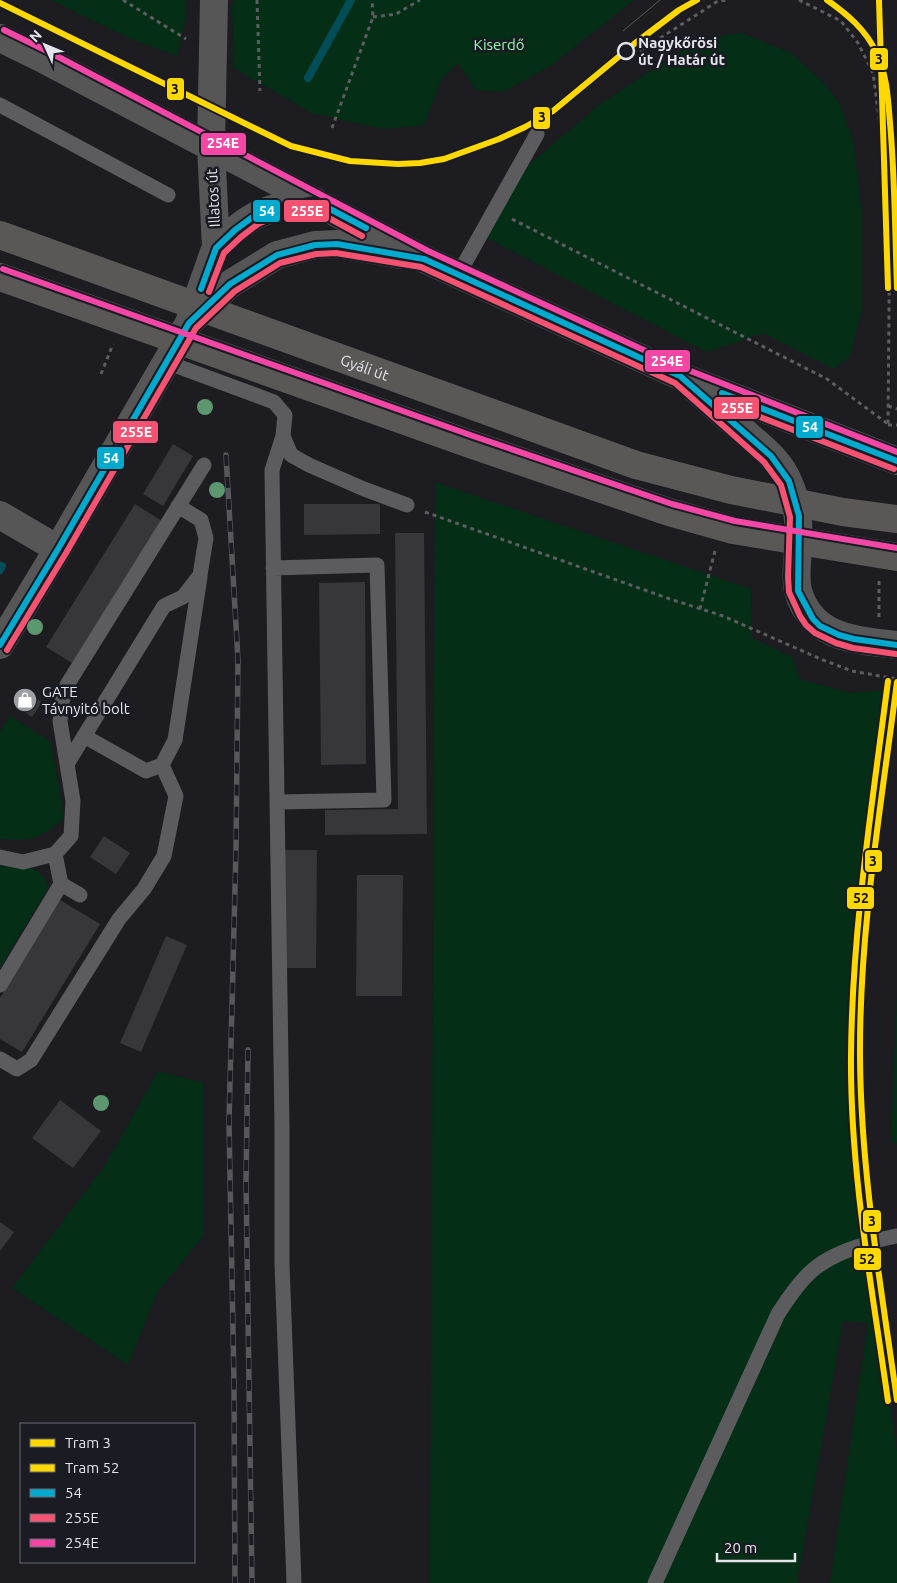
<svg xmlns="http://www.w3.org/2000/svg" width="897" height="1583" font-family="Ubuntu,sans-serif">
  <rect width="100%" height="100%" fill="#1c1c21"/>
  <!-- green -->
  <path fill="#042e15" d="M 51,0 L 185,0 L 185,19 L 177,56 L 129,38 Z
    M 233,0 L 634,0 L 552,65 L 503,92 L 476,90 L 458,63 L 441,80 L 424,125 L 383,129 L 312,113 L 234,68 L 232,10 Z
    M 742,33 L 791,53 L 825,84 L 839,102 L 853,140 L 861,207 L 861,312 L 850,356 L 834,369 L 763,333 L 707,352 L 487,238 L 526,167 L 599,105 L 699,39 Z
    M 435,482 L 751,589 L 752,638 L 792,657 L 800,679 L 851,693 L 884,690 L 853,932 L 849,1017 L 850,1078 L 860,1206 L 897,1451 L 897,1583 L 830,1583 L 868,1323 L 843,1321 L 797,1583 L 430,1583 Z
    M 10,716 L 51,742 L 64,818 C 39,840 32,841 0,839 L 0,732 Z
    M 0,866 C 21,867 42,864 49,887 L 0,967 Z
    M 897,991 L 897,1144 L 891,1142 Z
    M 158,1071 L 203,1083 L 204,1235 L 157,1293 L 128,1365 L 12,1288 L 104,1167 Z"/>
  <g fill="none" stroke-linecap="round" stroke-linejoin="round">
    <!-- stream -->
    <path stroke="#034d59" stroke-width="8" d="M 308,78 L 351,0
      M 0,570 L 2,566"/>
  </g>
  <!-- building -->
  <path fill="#37373a" d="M 173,444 L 193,456 L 163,506 L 143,494 Z
    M 135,504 L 162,521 L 72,663 L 46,647 Z
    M 304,504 L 380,504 L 380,534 L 304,535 Z
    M 395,533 L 424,533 L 427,834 L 325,835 L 325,810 L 398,809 Z
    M 365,582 L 366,764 L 321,765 L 319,583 Z
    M 24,690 L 42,702 L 32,717 L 14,705 Z
    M 104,836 L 130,853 L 116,874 L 90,857 Z
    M 285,850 L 317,850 L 316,968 L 284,968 Z
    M 357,875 L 403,875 L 402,996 L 356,996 Z
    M 60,900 L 100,924 L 22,1052 L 0,1039 L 0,998 Z
    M 166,936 L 187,945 L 141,1052 L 120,1043 Z
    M 60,1100 L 101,1131 L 73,1168 L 32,1138 Z
    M 0,1222 L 14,1232 L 0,1251 Z"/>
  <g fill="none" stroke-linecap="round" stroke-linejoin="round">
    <!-- path -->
    <path stroke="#5d5d61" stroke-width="3" stroke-dasharray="4 4" stroke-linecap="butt" d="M 123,0 L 186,39
      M 257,0 L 260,91
      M 799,0 L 841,21 L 858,43 L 873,73 L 890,201 L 888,425
      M 373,17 L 396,14 L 420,0
      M 640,51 L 718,1 L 729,0
      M 332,128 L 373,17 L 372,0
      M 512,219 L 827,379 L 888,424
      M 101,374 L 113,344
      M 888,406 L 897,409
      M 888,425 L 897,425
      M 425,512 L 670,599 L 723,616 L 823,660 L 852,671 L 897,679
      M 879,581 L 879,617
      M 700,609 L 715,551"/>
    <!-- lane -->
    <path stroke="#5c5c5f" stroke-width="15" d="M 0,105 L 168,195
      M 458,275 L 537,134
      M 166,362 L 274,402 L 285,415 L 283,436 L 291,455 L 309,465 L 364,489 L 407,505
      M 283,436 L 272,470 L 282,1127 L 282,1264 L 294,1583
      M 273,568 L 377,565 L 384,800 L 277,802
      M 84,736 L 146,771 L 162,765 L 175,740 L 200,577
      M 67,764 L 164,606 L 183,597 L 200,575 L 206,538 L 201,520 L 178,506
      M 55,854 L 61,884 L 80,895
      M 0,857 L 23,862 L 55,854 L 71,836 L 73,801 L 60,721 L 62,702 L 67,685 L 204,465
      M 0,985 L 61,884
      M 0,1059 L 17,1069 L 31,1060 L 119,919 L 144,889 L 164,856 L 176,796 L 162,765
      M 655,1583 L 778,1314 C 803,1275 817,1259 863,1245 C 874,1241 885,1238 897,1236"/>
    <!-- secondary -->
    <path stroke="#565657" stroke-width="28" d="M 0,38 L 45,60 L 424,259 L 680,376 L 897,461
      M 216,248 C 228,236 240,224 255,216 C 273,206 295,204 315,201
      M 193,319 L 230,284 L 277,255 L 315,245 L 337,244 L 401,255
      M 696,390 C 711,403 726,417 742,430 C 760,446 780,460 789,483 C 799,506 799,525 798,550 C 797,563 795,578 798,591 C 812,639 856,640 897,645
      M 0,515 L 58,549
      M 0,645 L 58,549 L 189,323 L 214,252 L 216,248 L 211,146 L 214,0"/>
    <!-- primary -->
    <g stroke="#5a5857" stroke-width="28">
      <path id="s1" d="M 0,235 L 636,465 L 731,490 L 843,512 L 897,519"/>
      <path d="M 0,277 L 470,444 L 669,512 L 733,530 L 897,557"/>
    </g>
    <!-- tram -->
    <path stroke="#57585b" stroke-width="1" d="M 623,31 L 660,0"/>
    <!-- rail casing -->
    <g stroke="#57585b" stroke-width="5.5">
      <path id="rail" d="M 226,455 L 238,660 L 236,849 L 229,1122 L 234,1383 L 235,1583
        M 248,1050 L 246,1182 L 252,1583"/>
    </g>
    <!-- rail -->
    <use href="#rail" stroke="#1a1b23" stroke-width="4" stroke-dasharray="11" stroke-linecap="butt"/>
    <!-- bus-1 casing -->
    <g stroke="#1a1b23" stroke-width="10">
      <path id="bus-1" d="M 201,289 L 216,248 L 235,230 L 254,216 L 272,209 L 315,201 L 366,228
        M 722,393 L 897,461
        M 0,645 L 58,549 L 189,323 L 230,284 L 277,255 L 315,245 L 337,244 L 424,259 L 680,376 L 771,456 L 789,481 L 799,516 L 798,591 L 813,619 L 820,626 L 839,635 L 854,639 L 897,645"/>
    </g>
    <!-- bus-2 casing -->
    <g stroke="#1a1b23" stroke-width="10">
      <path id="bus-2" d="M 209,292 L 224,253 L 241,237 L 258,224 L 274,217 L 314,210 L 362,236
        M 719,401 L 894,469
        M 7,650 L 66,553 L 196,328 L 235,291 L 280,263 L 316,254 L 336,253 L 421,267 L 675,383 L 764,462 L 781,485 L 790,517 L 788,577 L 789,592 L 800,616 L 806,625 L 815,633 L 836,643 L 853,648 L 896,654"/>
    </g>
    <!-- bus-3 casing -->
    <g stroke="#1a1b23" stroke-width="10">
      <path id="bus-3" d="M 4,30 L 49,52 L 428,251 L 683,368 L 897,452
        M 3,269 L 473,436 L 672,504 L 735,521 L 897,548"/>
    </g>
    <!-- bus-1 -->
    <use href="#bus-1" stroke="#00a9ce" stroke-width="6"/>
    <!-- bus-2 -->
    <use href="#bus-2" stroke="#f65372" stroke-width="6"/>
    <!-- bus-3 -->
    <use href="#bus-3" stroke="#f346a5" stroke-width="6"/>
    <!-- tram-1 casing -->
    <g stroke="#1a1b23" stroke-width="10">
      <path id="tram-1" d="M 827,0 C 847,14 866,30 876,52 C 887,74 888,99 890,123 C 895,178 895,233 897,288
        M 0,3 L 291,146 L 350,161 L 398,164 L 420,163 L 444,159 L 499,139 L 525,127 L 553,111 L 634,44 L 679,10 L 697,0
        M 897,682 C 881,807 859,932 860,1058 C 861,1173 881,1287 897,1400"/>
    </g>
    <!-- tram-2 casing -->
    <g stroke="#1a1b23" stroke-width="10">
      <path id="tram-2" d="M 879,0 L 888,288
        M 888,681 C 872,806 852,930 851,1056 C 850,1172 872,1287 888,1401"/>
    </g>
    <!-- tram-1 -->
    <use href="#tram-1" stroke="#ffd800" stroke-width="6"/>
    <!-- tram-2 -->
    <use href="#tram-2" stroke="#ffd800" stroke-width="6"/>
  </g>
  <!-- trees -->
  <g fill="#5c976f">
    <circle cx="205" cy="407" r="8"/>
    <circle cx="217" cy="490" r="8"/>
    <circle cx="35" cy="627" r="8"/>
    <circle cx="101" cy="1103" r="8"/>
  </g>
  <!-- icons -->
  <defs>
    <g id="shop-disc" transform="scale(1.25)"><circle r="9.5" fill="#9e9fa4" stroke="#1a1b23"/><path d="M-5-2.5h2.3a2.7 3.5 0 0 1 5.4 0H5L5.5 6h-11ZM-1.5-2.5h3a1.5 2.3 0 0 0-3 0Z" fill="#fff"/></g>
  </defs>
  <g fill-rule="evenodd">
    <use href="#shop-disc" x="25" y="700"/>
  </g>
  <!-- markers -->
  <circle fill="#1a1b23" stroke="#e4e5eb" stroke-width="2.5" cx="626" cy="51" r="8"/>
  <g text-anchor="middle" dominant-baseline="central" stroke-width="5" stroke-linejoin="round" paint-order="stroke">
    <!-- stop labels -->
    <g font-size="15" font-weight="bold" fill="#e4e5eb" stroke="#1a1b23" text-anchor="start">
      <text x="638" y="42">Nagykőrösi<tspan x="638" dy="17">út / Határ út</tspan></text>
    </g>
    <!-- park labels -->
    <g font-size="15" fill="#90fcae" stroke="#1a1b23">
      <text x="499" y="44">Kiserdő</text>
    </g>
    <!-- street labels -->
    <g font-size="15" fill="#e4e5eb" stroke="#1a1b23">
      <text transform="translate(213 198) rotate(-93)">Illatos út</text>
      <text stroke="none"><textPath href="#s1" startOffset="388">Gyáli út</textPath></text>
    </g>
    <!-- poi labels -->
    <g font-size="15" fill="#e4e5eb" stroke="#1a1b23" text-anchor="start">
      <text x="42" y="691">GATE<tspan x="42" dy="17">Távnyitó bolt</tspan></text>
    </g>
  </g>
  <g stroke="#1a1b23" stroke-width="2">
    <rect x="869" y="47" width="20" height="24" rx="5" fill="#ffd800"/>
    <rect x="166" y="77" width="19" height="24" rx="5" fill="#ffd800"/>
    <rect x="532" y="106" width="19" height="24" rx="5" fill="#ffd800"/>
    <rect x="200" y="132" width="47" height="24" rx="5" fill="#f346a5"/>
    <rect x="252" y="199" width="29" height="24" rx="5" fill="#00a9ce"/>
    <rect x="283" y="199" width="47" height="24" rx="5" fill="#f65372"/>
    <rect x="644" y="349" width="47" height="24" rx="5" fill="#f346a5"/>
    <rect x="713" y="396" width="47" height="24" rx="5" fill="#f65372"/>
    <rect x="795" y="415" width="29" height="24" rx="5" fill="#00a9ce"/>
    <rect x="112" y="420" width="47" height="24" rx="5" fill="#f65372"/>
    <rect x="96" y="446" width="29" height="24" rx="5" fill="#00a9ce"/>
    <rect x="864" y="849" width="19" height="24" rx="5" fill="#ffd800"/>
    <rect x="846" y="886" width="29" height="24" rx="5" fill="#ffd800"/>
    <rect x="862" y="1209" width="20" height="24" rx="5" fill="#ffd800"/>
    <rect x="853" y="1247" width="29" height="24" rx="5" fill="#ffd800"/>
  </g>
  <g font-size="14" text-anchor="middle" font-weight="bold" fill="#fff">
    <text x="223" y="148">254E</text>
    <text x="267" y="216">54</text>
    <text x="307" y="216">255E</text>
    <text x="667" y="366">254E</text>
    <text x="737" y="413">255E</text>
    <text x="810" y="432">54</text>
    <text x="136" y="437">255E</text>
    <text x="111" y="463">54</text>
  </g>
  <g font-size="14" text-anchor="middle" font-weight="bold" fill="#111">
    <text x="879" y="64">3</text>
    <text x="175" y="94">3</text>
    <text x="542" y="122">3</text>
    <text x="873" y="866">3</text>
    <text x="861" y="903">52</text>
    <text x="872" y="1226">3</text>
    <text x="867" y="1264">52</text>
  </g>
  <!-- legend -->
  <rect x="20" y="1423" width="175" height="140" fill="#1a1b23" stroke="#6b6c73"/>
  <rect x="30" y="1439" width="25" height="8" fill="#ffd800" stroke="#6b6c73"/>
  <text x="65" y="1448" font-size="15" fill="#e4e5eb">Tram 3</text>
  <rect x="30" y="1464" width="25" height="8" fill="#ffd800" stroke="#6b6c73"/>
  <text x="65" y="1473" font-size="15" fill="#e4e5eb">Tram 52</text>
  <rect x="30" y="1489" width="25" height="8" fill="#00a9ce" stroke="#6b6c73"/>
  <text x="65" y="1498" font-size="15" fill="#e4e5eb">54</text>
  <rect x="30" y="1514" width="25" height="8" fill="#f65372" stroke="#6b6c73"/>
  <text x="65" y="1523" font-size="15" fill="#e4e5eb">255E</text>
  <rect x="30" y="1539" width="25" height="8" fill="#f346a5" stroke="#6b6c73"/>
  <text x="65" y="1548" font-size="15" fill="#e4e5eb">254E</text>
  <!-- north arrow -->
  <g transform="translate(45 45) rotate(314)" stroke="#1a1b23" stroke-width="4" paint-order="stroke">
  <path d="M0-4L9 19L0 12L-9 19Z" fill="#e4e5eb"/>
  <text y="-8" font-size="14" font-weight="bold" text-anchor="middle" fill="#e4e5eb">N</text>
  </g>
  <!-- scale -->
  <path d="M717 1553v8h78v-8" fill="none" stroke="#e4e5eb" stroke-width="2.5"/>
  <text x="724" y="1553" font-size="15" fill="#e4e5eb" stroke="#1a1b23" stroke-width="4" paint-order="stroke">20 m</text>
</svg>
